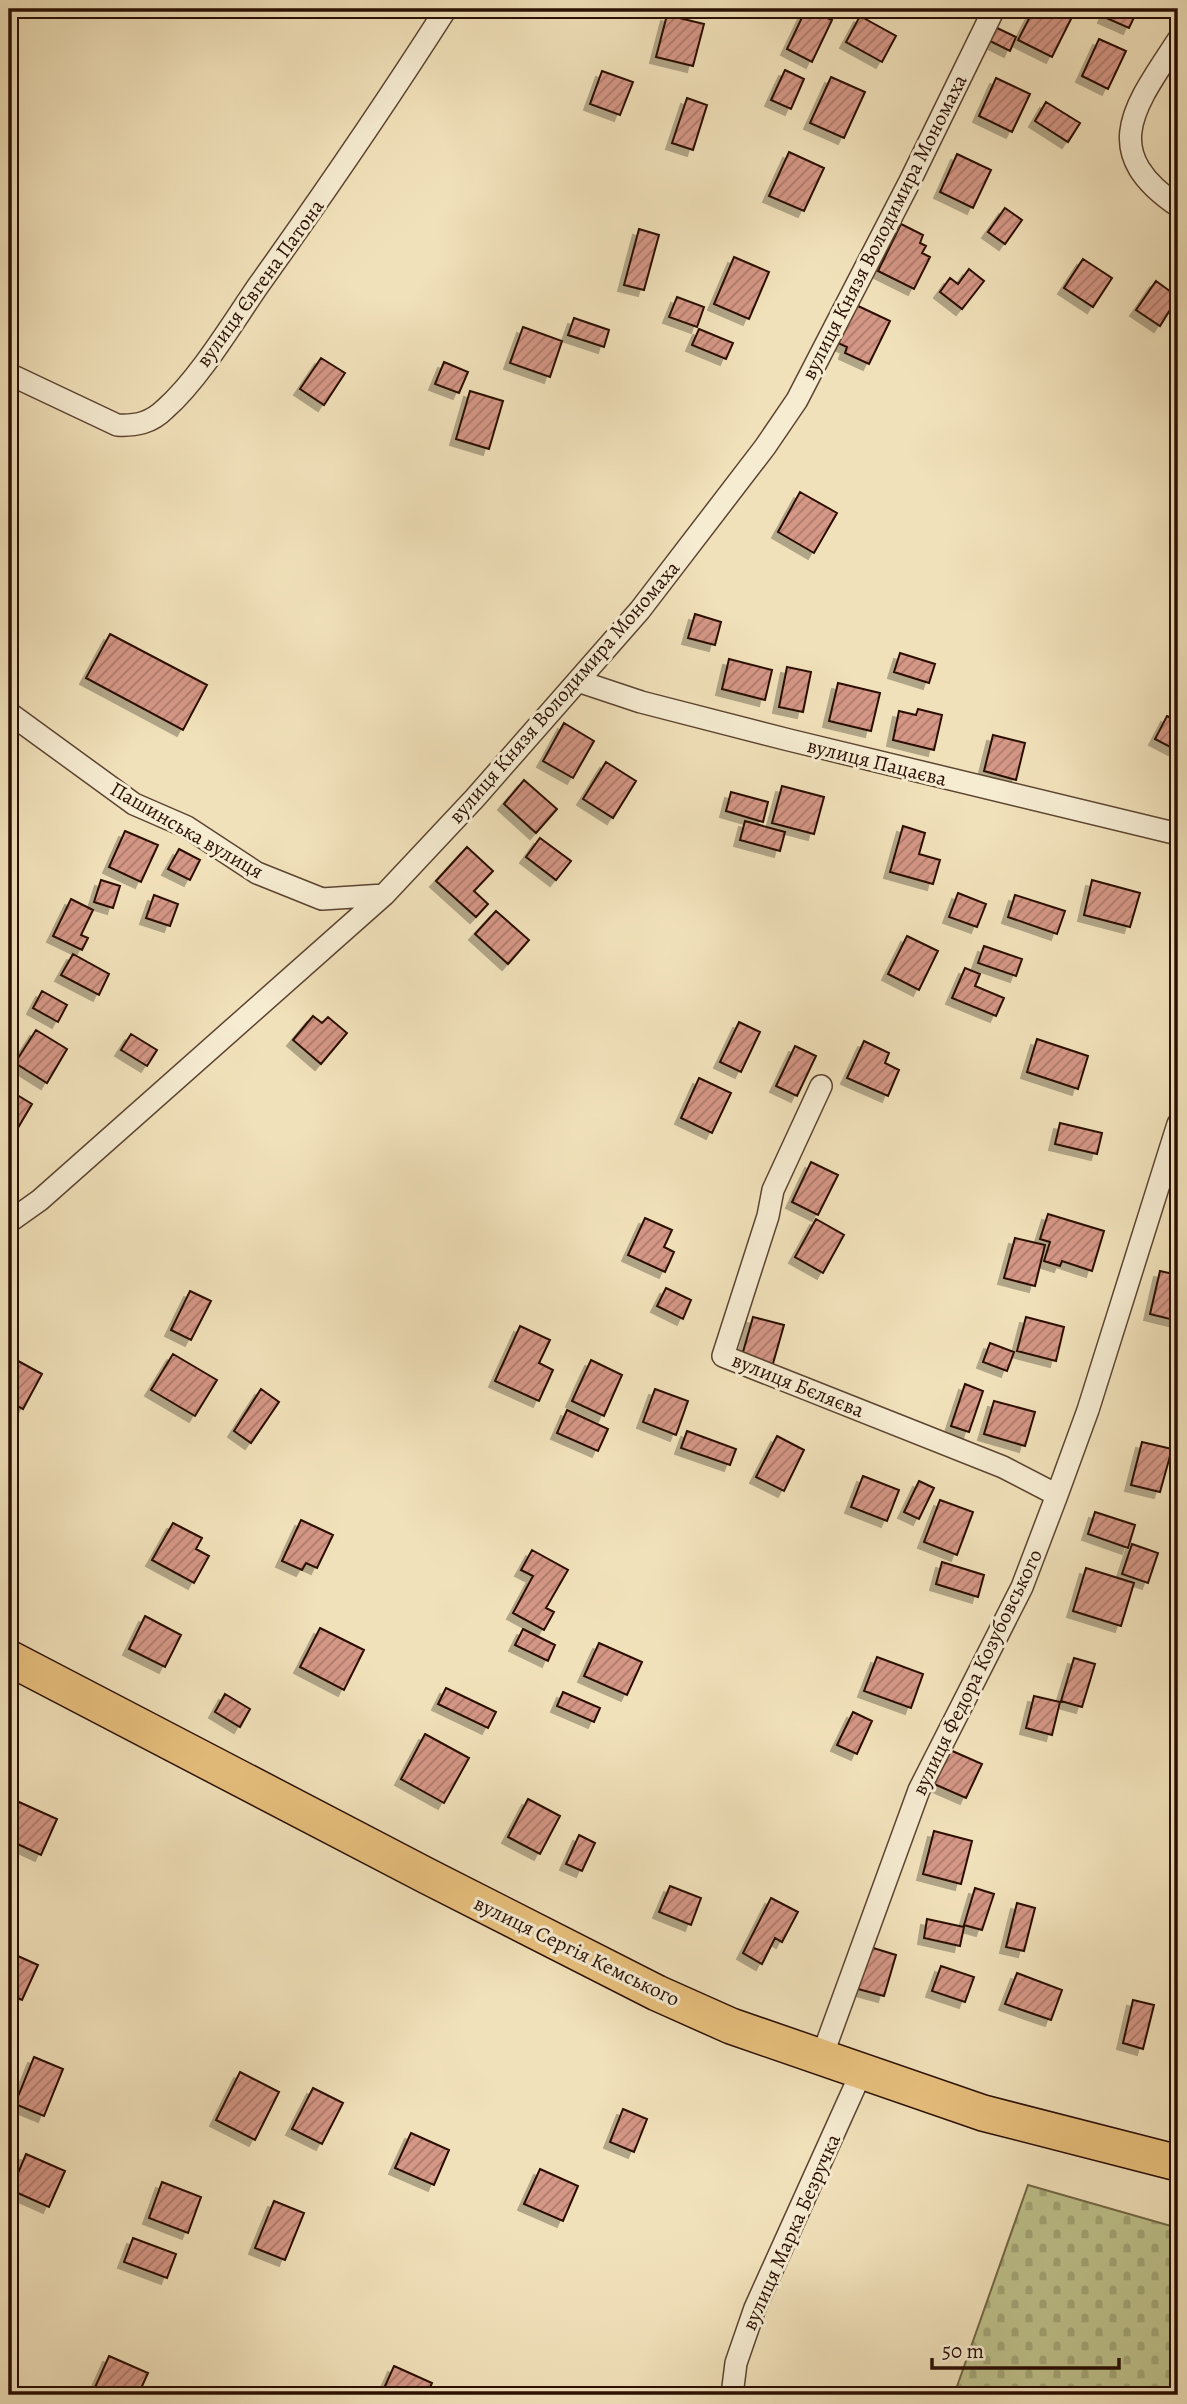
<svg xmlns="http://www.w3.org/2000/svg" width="1187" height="2404" font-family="Alegreya,serif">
  <defs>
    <pattern id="cemetery-stones" width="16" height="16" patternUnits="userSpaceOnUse" patternTransform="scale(1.75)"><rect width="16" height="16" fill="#bec28c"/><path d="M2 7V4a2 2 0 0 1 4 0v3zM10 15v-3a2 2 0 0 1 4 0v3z" fill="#a3a677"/></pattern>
    <pattern id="building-hatch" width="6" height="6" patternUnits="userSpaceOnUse" patternTransform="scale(1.75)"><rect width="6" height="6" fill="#d59786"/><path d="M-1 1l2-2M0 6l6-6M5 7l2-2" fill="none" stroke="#ad7a6b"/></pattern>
    <filter id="shadow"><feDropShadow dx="-6" dy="6" stdDeviation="0" flood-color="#0004"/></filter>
  </defs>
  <rect width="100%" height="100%" fill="#f1e1ba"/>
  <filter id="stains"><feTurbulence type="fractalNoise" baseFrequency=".00286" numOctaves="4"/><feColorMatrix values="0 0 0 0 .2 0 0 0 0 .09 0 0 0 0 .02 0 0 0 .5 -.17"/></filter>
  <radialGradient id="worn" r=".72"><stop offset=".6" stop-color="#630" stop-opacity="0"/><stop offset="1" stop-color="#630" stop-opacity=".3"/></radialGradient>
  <!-- cemetery -->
  <path fill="url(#cemetery-stones)" stroke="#746848" stroke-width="2" d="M 1028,2185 L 1178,2228 L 1178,2395 L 954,2395 Z"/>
  <!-- building -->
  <path fill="url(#building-hatch)" stroke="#2a0f03" stroke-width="2" filter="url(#shadow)" d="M 806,9 L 832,20 L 812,62 L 787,49 Z
    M 1034,9 L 1050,9 L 1071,19 L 1052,57 L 1018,40 Z
    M 1107,9 L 1138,9 L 1129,28 L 1104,17 Z
    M 667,15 L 704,24 L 693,66 L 656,57 Z
    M 860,16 L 896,36 L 882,62 L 846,42 Z
    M 995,27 L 1016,37 L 1010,51 L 988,40 Z
    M 1099,39 L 1126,51 L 1108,89 L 1082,76 Z
    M 785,70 L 804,79 L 791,109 L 771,100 Z
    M 602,71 L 633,82 L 620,115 L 590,104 Z
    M 831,77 L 865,92 L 844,138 L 810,123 Z
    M 996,78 L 1030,94 L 1012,132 L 979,116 Z
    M 687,98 L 707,105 L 693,150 L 672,143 Z
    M 1046,102 L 1080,123 L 1068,142 L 1035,121 Z
    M 789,152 L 824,168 L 804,211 L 769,196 Z
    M 957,154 L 991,170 L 973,208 L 940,192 Z
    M 1005,208 L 1022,220 L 1005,244 L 988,232 Z
    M 901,224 L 923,235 L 920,243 L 926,246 L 922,253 L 930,257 L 914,289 L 878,271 Z
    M 639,229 L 659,235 L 644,290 L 624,285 Z
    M 734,257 L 769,272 L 749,319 L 714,304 Z
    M 1083,259 L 1112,278 L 1093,307 L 1064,288 Z
    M 969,269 L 984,281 L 962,309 L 940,292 L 950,278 L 958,284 Z
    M 1156,281 L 1178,297 L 1160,326 L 1136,310 Z
    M 677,297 L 704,307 L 697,327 L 669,317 Z
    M 856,305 L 890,321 L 869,364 L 845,353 L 847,347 L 838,343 Z
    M 574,318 L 609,330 L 604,347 L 568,335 Z
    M 523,327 L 562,341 L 550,377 L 510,363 Z
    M 699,329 L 733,343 L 726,359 L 692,345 Z
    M 321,358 L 345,373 L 324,405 L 300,389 Z
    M 444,362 L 468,372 L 459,393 L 435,384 Z
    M 470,391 L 503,401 L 489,449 L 456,439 Z
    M 800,492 L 837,513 L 814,553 L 778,532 Z
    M 695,614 L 721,622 L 715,645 L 688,638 Z
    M 110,634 L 207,685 L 183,730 L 86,678 Z
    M 900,653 L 935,664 L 929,683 L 894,672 Z
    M 729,659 L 772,670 L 765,700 L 722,689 Z
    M 787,667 L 811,672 L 803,712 L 779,707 Z
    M 838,683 L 880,693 L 871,731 L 829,721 Z
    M 918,709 L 942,715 L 934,750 L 893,740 L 899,711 L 916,715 Z
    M 1167,716 L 1178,722 L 1178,741 L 1174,749 L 1155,739 Z
    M 564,723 L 594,741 L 573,778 L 543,761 Z
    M 993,735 L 1025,743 L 1016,780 L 984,771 Z
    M 606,762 L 636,781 L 613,818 L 583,799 Z
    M 524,780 L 557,809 L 536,833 L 504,804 Z
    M 782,786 L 824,797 L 814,834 L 772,823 Z
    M 731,792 L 768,802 L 763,822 L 726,811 Z
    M 745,821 L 785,832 L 780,851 L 740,840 Z
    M 903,826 L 925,833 L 919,854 L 940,860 L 933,884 L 890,872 Z
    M 125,831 L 158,845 L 141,882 L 109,867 Z
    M 540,838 L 571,861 L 556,880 L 526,857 Z
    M 467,847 L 493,871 L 474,891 L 488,904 L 476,917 L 436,881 Z
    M 179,849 L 200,860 L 190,880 L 168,869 Z
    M 101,880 L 120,886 L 113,908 L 94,902 Z
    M 1092,880 L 1140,893 L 1130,927 L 1084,915 Z
    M 958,893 L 986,904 L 977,927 L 949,917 Z
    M 154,895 L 178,904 L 170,926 L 146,918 Z
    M 1015,895 L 1065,911 L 1057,934 L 1008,917 Z
    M 71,899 L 93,910 L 81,935 L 88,938 L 82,950 L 53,936 Z
    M 496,911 L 529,940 L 508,964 L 475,934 Z
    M 907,936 L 938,951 L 919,990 L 888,974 Z
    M 984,946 L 1022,959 L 1016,976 L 978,963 Z
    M 73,954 L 109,974 L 99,995 L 61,975 Z
    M 965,968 L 980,974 L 975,986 L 1004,998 L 996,1016 L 952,998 Z
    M 42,991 L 67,1005 L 58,1022 L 33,1008 Z
    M 313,1016 L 322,1023 L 328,1017 L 347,1033 L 321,1064 L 293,1040 Z
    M 739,1022 L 760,1032 L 741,1072 L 720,1062 Z
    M 36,1030 L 67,1049 L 47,1083 L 15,1063 Z
    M 131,1034 L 157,1050 L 147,1066 L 121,1050 Z
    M 1037,1039 L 1088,1056 L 1078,1089 L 1027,1072 Z
    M 864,1041 L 889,1053 L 885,1063 L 899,1070 L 888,1096 L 847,1078 Z
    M 795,1046 L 816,1056 L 797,1096 L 776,1086 Z
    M 699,1078 L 731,1093 L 712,1133 L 681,1118 Z
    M 9,1090 L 32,1104 L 9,1143 Z
    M 1060,1123 L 1102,1133 L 1097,1154 L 1055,1144 Z
    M 811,1162 L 838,1175 L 818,1215 L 792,1202 Z
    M 1048,1214 L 1104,1231 L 1092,1271 L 1062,1261 L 1060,1266 L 1044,1261 L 1050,1242 L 1040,1239 Z
    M 645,1218 L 672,1230 L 664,1247 L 674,1252 L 665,1272 L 628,1255 Z
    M 816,1219 L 844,1235 L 823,1273 L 795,1257 Z
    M 1015,1238 L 1045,1245 L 1035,1286 L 1004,1278 Z
    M 1160,1271 L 1178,1275 L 1178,1321 L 1150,1314 Z
    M 666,1288 L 691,1300 L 683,1319 L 657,1306 Z
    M 190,1291 L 211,1301 L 191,1340 L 171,1330 Z
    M 753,1317 L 784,1325 L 772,1367 L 741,1359 Z
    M 1026,1317 L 1064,1327 L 1056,1361 L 1017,1351 Z
    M 520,1326 L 550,1340 L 539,1363 L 553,1370 L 539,1401 L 495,1381 Z
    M 990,1343 L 1014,1352 L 1007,1371 L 983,1362 Z
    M 173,1354 L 217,1380 L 195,1416 L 151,1390 Z
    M 9,1356 L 42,1374 L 23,1409 L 9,1401 Z
    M 591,1360 L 622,1375 L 604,1416 L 572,1401 Z
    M 965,1384 L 983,1391 L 969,1432 L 951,1426 Z
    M 261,1389 L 279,1402 L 251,1443 L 234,1431 Z
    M 655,1389 L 688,1401 L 676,1435 L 643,1422 Z
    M 994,1401 L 1035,1412 L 1025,1446 L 984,1434 Z
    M 567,1410 L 608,1429 L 598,1451 L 557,1433 Z
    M 687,1431 L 736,1449 L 730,1465 L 681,1448 Z
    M 777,1436 L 804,1450 L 784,1491 L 756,1477 Z
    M 1142,1442 L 1172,1449 L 1160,1492 L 1131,1485 Z
    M 863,1476 L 899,1490 L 887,1521 L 851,1507 Z
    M 919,1481 L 934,1488 L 919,1519 L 904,1512 Z
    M 940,1500 L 973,1512 L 957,1555 L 924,1542 Z
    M 1095,1512 L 1135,1525 L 1128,1548 L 1088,1534 Z
    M 301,1520 L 333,1535 L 317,1568 L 306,1563 L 302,1570 L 282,1561 Z
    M 173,1523 L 202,1538 L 196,1549 L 209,1556 L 194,1583 L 152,1560 Z
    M 1132,1544 L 1158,1553 L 1148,1583 L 1122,1574 Z
    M 532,1550 L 568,1570 L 546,1608 L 554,1612 L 544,1630 L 513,1613 L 533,1576 L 521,1570 Z
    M 942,1562 L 984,1575 L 978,1597 L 936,1584 Z
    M 1086,1568 L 1134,1583 L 1121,1626 L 1073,1611 Z
    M 145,1616 L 181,1635 L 165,1667 L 129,1649 Z
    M 320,1628 L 364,1650 L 344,1690 L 300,1667 Z
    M 523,1629 L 555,1645 L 548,1661 L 515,1645 Z
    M 599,1643 L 642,1662 L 627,1695 L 584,1676 Z
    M 877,1657 L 923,1674 L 911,1708 L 864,1691 Z
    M 1074,1658 L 1095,1664 L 1082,1707 L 1061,1701 Z
    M 446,1688 L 496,1712 L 488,1728 L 438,1704 Z
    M 563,1692 L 600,1708 L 594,1722 L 557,1706 Z
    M 225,1694 L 250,1709 L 240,1727 L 215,1712 Z
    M 1034,1696 L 1060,1702 L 1052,1735 L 1026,1728 Z
    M 853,1712 L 872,1721 L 857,1754 L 837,1745 Z
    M 425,1734 L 469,1758 L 444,1803 L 401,1779 Z
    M 950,1750 L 982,1764 L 966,1798 L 934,1784 Z
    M 528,1799 L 560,1816 L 540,1854 L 508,1837 Z
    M 19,1802 L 57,1819 L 41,1855 L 9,1840 L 9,1825 Z
    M 934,1831 L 972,1841 L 961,1884 L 923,1874 Z
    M 579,1835 L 595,1843 L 582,1871 L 566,1864 Z
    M 670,1886 L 701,1898 L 691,1925 L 659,1912 Z
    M 975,1888 L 994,1894 L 982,1930 L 964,1925 Z
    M 771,1898 L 798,1912 L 782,1942 L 775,1938 L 762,1964 L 743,1953 Z
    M 1017,1903 L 1035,1908 L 1024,1951 L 1006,1947 Z
    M 927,1919 L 964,1927 L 960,1946 L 924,1938 Z
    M 870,1947 L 896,1955 L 884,1996 L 858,1989 Z
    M 9,1952 L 38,1965 L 22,2000 L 9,1994 Z
    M 941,1966 L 974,1977 L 965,2002 L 932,1991 Z
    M 1017,1973 L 1062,1990 L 1051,2020 L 1005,2004 Z
    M 1133,2000 L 1154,2005 L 1143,2049 L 1123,2043 Z
    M 34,2057 L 63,2069 L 44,2116 L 15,2104 Z
    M 240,2072 L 279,2092 L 255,2140 L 216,2120 Z
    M 313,2088 L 343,2103 L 322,2144 L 292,2129 Z
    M 623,2109 L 647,2119 L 634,2152 L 610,2142 Z
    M 411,2133 L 449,2150 L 434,2185 L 395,2168 Z
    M 26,2154 L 65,2171 L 49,2207 L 11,2190 Z
    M 540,2169 L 578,2186 L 563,2221 L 524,2204 Z
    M 162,2182 L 201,2197 L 188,2233 L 149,2218 Z
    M 274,2201 L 304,2213 L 285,2260 L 255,2248 Z
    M 133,2238 L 176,2254 L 167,2278 L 124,2262 Z
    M 109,2356 L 148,2373 L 138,2395 L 101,2395 L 93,2392 Z
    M 394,2366 L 432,2383 L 427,2395 L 381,2395 Z"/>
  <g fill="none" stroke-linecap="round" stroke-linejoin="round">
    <!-- minor casing -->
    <g stroke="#5c4431" stroke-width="24">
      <path id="minor" d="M 1178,40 C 1135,106 1097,151 1178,206
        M 9,374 L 117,425 C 136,426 151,423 165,409 C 199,379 232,324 258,286 C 323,195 386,103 446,9
        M 578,681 L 641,702 L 789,740 L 1178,834
        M 9,713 L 134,804 L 187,827 L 257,873 L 322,899 L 384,895
        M 821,1086 L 773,1190 L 768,1216 L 723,1356 L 1003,1467 L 1057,1495
        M 9,1222 L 40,1200 L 384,895 L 475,798 L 640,610 L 765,447 L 797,400 L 910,181 L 994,9
        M 821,2059 L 919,1790 L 1022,1587 L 1057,1495 L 1088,1410 L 1178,1124
        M 732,2395 L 736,2363 L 755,2308 L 861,2073"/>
    </g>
    <!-- trunk casing -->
    <g stroke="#2a0f03" stroke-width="38">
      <path id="trunk" d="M 9,1658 L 427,1876 L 657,1993 L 731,2026 L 983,2113 L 1178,2163"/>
    </g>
    <!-- minor -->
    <use href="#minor" stroke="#f6ecd2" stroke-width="21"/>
    <!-- trunk -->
    <use href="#trunk" stroke="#e8c07d" stroke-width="35"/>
  </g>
  <g text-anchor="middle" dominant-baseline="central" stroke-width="6" stroke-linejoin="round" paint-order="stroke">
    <!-- street labels -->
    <g font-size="21" fill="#2a0f03" stroke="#f6ecd2">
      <text transform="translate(884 227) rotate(-63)">вулиця Князя Володимира Мономаха</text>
      <text transform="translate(260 283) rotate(-54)">вулиця Євгена Патона</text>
      <text transform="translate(564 692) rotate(-49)">вулиця Князя Володимира Мономаха</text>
      <text transform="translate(877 762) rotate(14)">вулиця Пацаєва</text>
      <text transform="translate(187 830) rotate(30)">Пашинська вулиця</text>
      <text transform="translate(798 1385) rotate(22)">вулиця Бєляєва</text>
      <text transform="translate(977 1672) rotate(-64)">вулиця Федора Козубовського</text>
      <text transform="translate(577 1951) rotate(26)">вулиця Сергія Кемського</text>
      <text transform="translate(791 2232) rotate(-66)">вулиця Марка Безручка</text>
    </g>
  </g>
  <!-- margin -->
  <rect width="1187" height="2404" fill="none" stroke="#f1e1ba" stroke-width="35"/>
  <rect x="10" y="10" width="1166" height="2383" fill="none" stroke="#2a0f03" stroke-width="3.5"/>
  <rect x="18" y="18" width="1152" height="2369" fill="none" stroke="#2a0f03" stroke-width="2"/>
  <!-- scale -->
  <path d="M932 2358v10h187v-10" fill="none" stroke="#2a0f03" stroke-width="3.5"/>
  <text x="942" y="2358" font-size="21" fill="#2a0f03" stroke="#f6ecd2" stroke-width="5" paint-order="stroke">50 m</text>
  <rect width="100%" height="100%" filter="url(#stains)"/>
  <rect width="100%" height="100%" fill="url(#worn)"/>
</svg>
